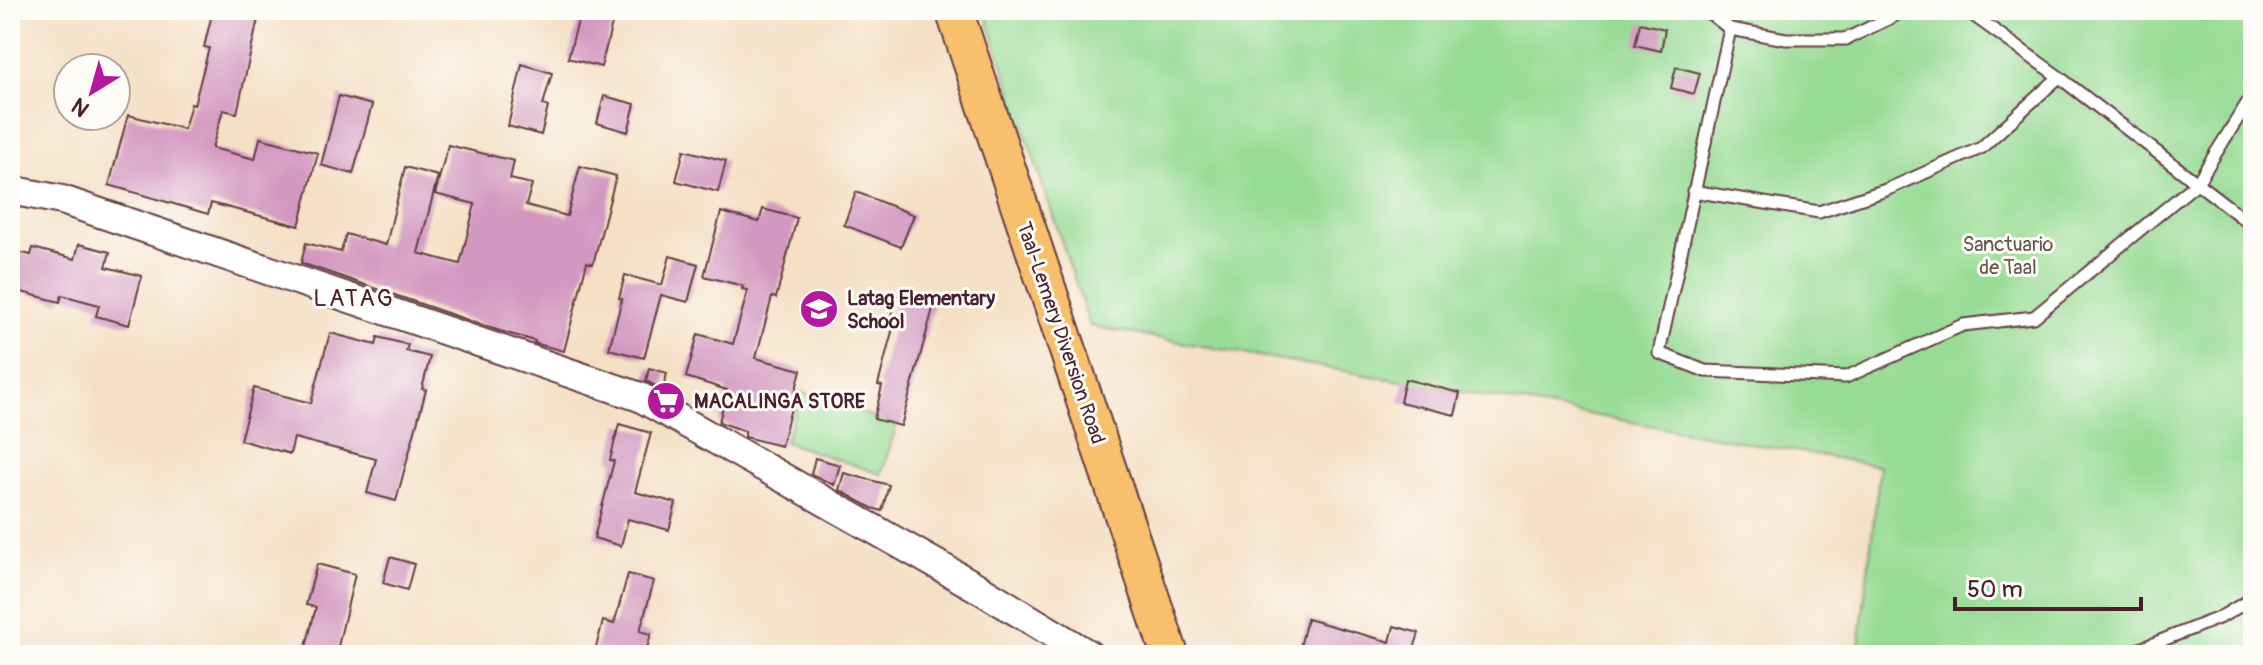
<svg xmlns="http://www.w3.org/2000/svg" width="2263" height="665" font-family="Pangolin,sans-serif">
  <rect width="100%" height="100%" fill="#fdfcf7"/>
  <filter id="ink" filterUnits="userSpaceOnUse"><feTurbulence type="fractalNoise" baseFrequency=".0125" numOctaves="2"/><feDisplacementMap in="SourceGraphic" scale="16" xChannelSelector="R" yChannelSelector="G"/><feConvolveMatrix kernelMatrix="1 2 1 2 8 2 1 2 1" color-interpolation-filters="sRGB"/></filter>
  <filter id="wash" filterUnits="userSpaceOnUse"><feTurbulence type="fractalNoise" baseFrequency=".006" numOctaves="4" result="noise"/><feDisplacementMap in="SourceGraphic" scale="32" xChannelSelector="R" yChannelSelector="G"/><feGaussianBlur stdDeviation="1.8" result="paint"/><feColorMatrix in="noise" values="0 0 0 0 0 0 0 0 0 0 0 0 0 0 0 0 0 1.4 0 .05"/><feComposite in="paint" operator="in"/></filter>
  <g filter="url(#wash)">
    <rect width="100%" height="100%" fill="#f4e0c5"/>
    <!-- green -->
    <path fill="#97db94" stroke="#707d60" stroke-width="2" d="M 984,10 L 2253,10 L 2253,655 L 1858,655 L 1880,466 L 1090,326 Z
      M 802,392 L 897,425 L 881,474 L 785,442 Z"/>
    <g id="blocks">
      <!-- building -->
      <path fill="#d398c0" d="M 213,10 L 260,10 L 237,113 L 223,110 L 212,148 L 255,159 L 260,138 L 318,153 L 299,226 L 211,203 L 208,214 L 109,185 L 128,115 L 184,129 L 191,104 L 194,105 L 209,48 L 204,47 Z
        M 581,10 L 614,16 L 601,67 L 568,58 Z
        M 1640,23 L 1665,29 L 1661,51 L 1635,45 Z
        M 522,64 L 552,73 L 543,105 L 548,107 L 541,135 L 508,126 Z
        M 1676,67 L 1700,73 L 1694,94 L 1671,88 Z
        M 339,96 L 372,105 L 353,174 L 321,165 Z
        M 604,96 L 635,104 L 628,132 L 597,123 Z
        M 448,145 L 514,161 L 510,179 L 532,184 L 526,205 L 567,216 L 580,166 L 616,176 L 593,264 L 587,262 L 564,351 L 534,343 L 535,341 L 500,331 L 301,263 L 306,243 L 341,252 L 346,234 L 386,245 L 405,167 L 438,176 L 418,253 L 460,264 L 475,204 L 435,194 Z
        M 684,150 L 726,161 L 718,192 L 676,181 Z
        M 856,192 L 914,215 L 901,247 L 844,225 Z
        M 763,209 L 797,218 L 776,298 L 772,297 L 756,358 L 801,370 L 781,446 L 745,437 L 745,431 L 719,422 L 727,390 L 686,377 L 698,334 L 733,344 L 748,290 L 742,289 L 743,286 L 704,276 L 721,212 L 759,222 Z
        M 79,244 L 110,252 L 106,267 L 142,276 L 129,325 L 96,316 L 99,305 L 62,295 L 60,302 L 10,289 L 10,250 L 31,255 L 33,248 L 75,259 Z
        M 670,256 L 698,264 L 688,302 L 661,295 L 644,358 L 609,349 L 622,299 L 619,298 L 625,275 L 662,285 Z
        M 897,295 L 934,305 L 901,426 L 874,419 L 882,386 L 878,385 L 894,324 L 889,323 Z
        M 330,333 L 376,345 L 378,337 L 408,345 L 406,351 L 430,357 L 422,389 L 426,390 L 396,501 L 367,493 L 376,459 L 294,438 L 290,454 L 240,440 L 254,388 L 311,403 Z
        M 649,368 L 667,373 L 663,390 L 646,381 Z
        M 1405,379 L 1460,393 L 1455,415 L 1400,402 Z
        M 619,424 L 651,433 L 635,492 L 676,503 L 669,530 L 628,519 L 621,546 L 594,538 L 614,461 L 610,460 Z
        M 815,458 L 840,465 L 834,485 L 811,474 Z
        M 844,473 L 889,485 L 882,511 L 872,508 L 839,490 Z
        M 390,557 L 414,564 L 407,590 L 383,583 Z
        M 317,564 L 355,574 L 336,655 L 304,655 L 316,607 L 306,605 Z
        M 628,574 L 654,581 L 640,631 L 651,634 L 645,655 L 594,655 L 603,621 L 614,624 Z
        M 1307,619 L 1390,642 L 1394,626 L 1419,633 L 1412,655 L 1298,655 Z"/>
    </g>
  </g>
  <g filter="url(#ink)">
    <use href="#blocks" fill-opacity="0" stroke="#643c42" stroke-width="2"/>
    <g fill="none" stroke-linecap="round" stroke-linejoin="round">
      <!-- service casing -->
      <g stroke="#643c42" stroke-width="15">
        <path id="service" d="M 1706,10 L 1730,29 L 1786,39 L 1846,39 L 1894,16 L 1901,10
          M 1966,10 L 2059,77 L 2253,226
          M 1730,29 L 1659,353 L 1705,371 L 1846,377 L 1963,325 L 2034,317 L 2197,183 L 2253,94
          M 1693,191 L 1819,212 L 1886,190 L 1981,148 L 2059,77
          M 2125,655 L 2221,617 L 2253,598"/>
      </g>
      <!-- tertiary casing -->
      <g stroke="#643c42" stroke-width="32">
        <path id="tertiary" d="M 10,190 L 62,200 L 640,397 L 980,589 L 1089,655"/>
      </g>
      <!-- primary casing -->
      <g stroke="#643c42" stroke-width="40">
        <path id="primary" d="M 954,10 L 1170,655"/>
      </g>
      <!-- service -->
      <use href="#service" stroke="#fff" stroke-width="11"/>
      <!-- tertiary -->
      <use href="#tertiary" stroke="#fff" stroke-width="28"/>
      <!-- primary -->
      <use href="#primary" stroke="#f8bf6c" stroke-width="36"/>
    </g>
  </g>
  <!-- icons -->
  <defs>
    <g id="school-disc" transform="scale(2)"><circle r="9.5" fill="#b5179e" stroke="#fdfcf7"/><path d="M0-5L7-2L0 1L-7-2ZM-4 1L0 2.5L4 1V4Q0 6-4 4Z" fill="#fff"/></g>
    <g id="supermarket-disc" transform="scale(2)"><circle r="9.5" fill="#b5179e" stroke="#fdfcf7"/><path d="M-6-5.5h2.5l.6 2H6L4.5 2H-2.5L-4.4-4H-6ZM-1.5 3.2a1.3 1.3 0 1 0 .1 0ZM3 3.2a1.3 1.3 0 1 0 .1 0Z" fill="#fff"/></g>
  </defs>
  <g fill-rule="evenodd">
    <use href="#school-disc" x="819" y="309"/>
    <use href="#supermarket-disc" x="666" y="401"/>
  </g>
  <g text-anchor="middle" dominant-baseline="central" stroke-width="6" stroke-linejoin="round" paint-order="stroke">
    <!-- park labels -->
    <g font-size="20" fill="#61574a" stroke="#fdfcf7">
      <text x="2008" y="244">Sanctuario<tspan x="2008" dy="23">de Taal</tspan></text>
    </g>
    <!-- poi labels -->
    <g font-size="20" font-weight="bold" fill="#4a1f2b" stroke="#fdfcf7" text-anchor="start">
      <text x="847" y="298">Latag Elementary<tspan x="847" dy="23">School</tspan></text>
      <text x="694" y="401">MACALINGA STORE</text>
    </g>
    <!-- street labels -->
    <g font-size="20" fill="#4a1f2b" stroke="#fdfcf7">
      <text transform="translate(1061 333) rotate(71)">Taal-Lemery Diversion Road</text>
    </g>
    <!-- quarter labels -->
    <g font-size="24" letter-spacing="2" fill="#4a1f2b" stroke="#fdfcf7">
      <text x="354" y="298">LATAG</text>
    </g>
  </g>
  <!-- margin -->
  <rect width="2263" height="665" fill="none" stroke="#fdfcf7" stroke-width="40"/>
  <!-- north arrow -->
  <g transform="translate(92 92) rotate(217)"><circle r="38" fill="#fdfcf7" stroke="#b5a4a5" stroke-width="2"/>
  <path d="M0-6L14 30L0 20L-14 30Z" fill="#b5179e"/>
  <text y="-12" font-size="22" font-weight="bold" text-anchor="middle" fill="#4a1f2b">N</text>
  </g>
  <!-- scale -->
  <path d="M1955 597v12h186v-12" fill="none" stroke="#4a1f2b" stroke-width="4"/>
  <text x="1967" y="597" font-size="24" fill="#4a1f2b" stroke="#fdfcf7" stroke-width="6" paint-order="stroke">50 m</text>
</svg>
